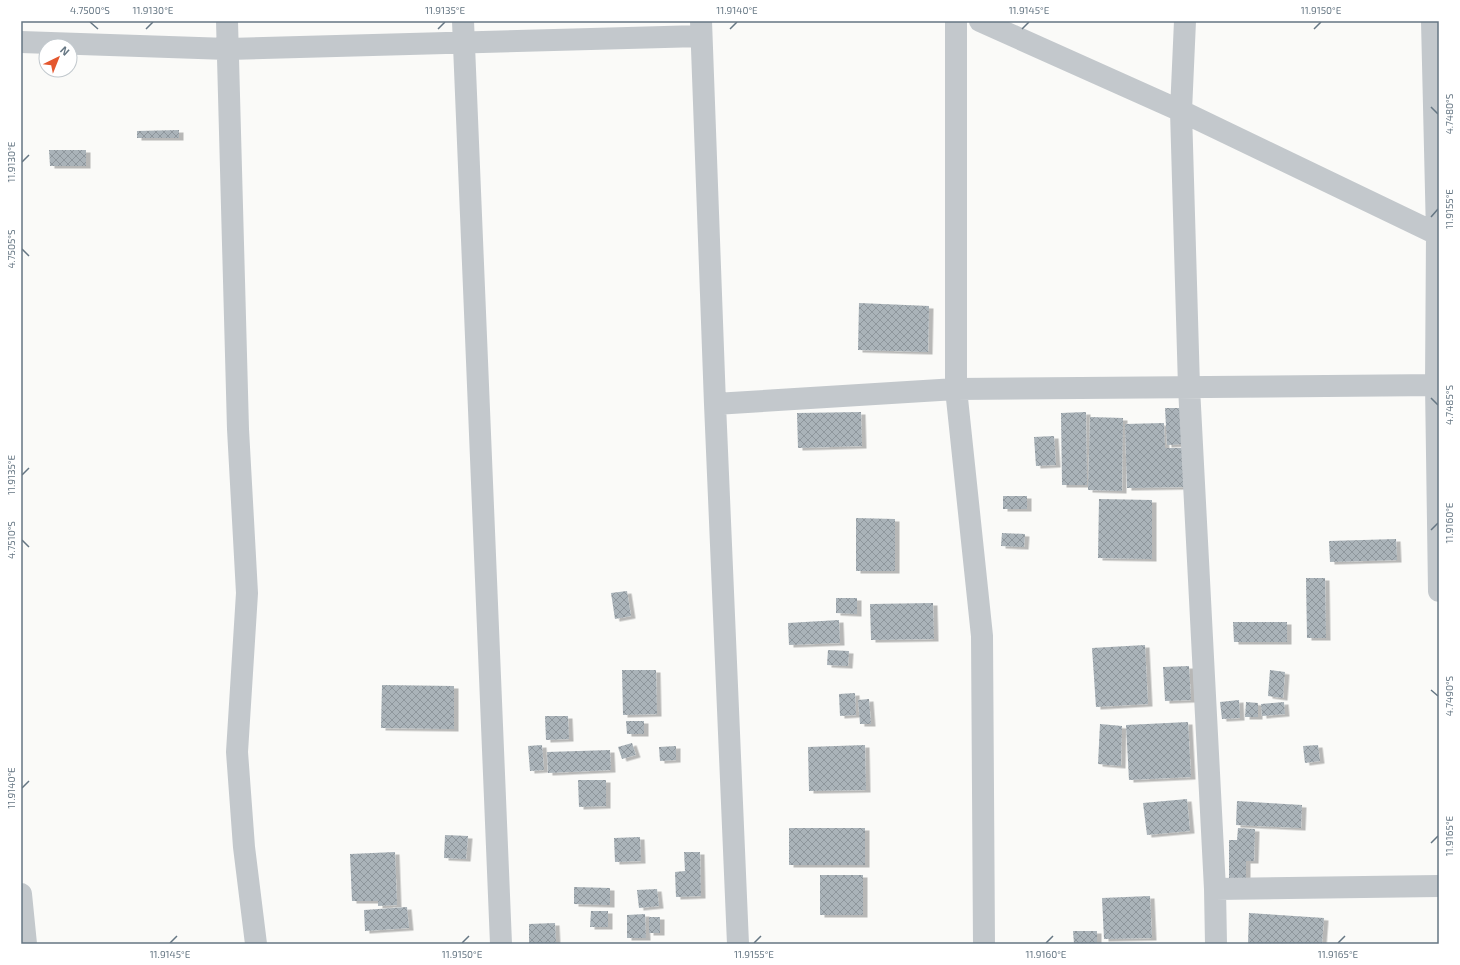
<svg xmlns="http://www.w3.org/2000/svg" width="1460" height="965" font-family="'Exo 2',sans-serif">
  <defs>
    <pattern id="building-cross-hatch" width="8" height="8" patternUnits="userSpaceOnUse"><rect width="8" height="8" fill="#aab3b9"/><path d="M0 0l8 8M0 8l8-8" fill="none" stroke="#8e969c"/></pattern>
    <filter id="shadow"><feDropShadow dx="4.5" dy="2.5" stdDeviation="0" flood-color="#0004"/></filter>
  </defs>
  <rect width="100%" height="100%" fill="#fafaf8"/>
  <!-- building -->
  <path fill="url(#building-cross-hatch)" filter="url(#shadow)" d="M 179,130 L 179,138 L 137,138 L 137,131 Z
    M 49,150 L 86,150 L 86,166 L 50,166 Z
    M 859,303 L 929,306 L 928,352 L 858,350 Z
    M 1165,408 L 1190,408 L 1191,444 L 1167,445 Z
    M 861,412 L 862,446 L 798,448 L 797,413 Z
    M 1086,412 L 1087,485 L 1062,485 L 1061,413 Z
    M 1090,417 L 1123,418 L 1122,491 L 1088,490 Z
    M 1164,423 L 1165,448 L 1183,448 L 1185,487 L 1127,488 L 1125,424 Z
    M 1054,436 L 1056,465 L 1036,466 L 1034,437 Z
    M 1003,496 L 1027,496 L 1027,509 L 1003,509 Z
    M 1099,499 L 1152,500 L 1152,559 L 1098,558 Z
    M 856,518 L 895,519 L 895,571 L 856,571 Z
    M 1002,533 L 1025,534 L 1024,547 L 1001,546 Z
    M 1396,539 L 1397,560 L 1330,562 L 1329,541 Z
    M 1306,578 L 1325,578 L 1326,638 L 1307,638 Z
    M 627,591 L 631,616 L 615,619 L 611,593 Z
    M 836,598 L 857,598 L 857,614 L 836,613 Z
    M 933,603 L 934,639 L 871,640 L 870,604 Z
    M 839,620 L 840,643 L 789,645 L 788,623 Z
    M 1233,622 L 1287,622 L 1287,642 L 1234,642 Z
    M 1145,645 L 1148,704 L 1096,707 L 1092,648 Z
    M 828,650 L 849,651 L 848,666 L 827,665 Z
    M 1189,666 L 1191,700 L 1165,701 L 1163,667 Z
    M 622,670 L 656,670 L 657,714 L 623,715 Z
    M 1270,670 L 1285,672 L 1283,698 L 1268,696 Z
    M 382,685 L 454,686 L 454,729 L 381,728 Z
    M 855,693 L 856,715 L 840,716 L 839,694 Z
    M 869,699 L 871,724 L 860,724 L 858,700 Z
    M 1239,700 L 1240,718 L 1222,719 L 1220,702 Z
    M 1246,702 L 1258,703 L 1258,717 L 1245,717 Z
    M 1284,702 L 1285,714 L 1262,716 L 1261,704 Z
    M 545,716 L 568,716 L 569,739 L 546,740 Z
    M 626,721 L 644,721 L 644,734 L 627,734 Z
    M 1188,722 L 1191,777 L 1129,780 L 1126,725 Z
    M 1100,724 L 1122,726 L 1121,766 L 1098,764 Z
    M 632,743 L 636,755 L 622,759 L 618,747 Z
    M 542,745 L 544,770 L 530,771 L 528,746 Z
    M 865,745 L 866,790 L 809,791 L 808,747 Z
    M 1318,745 L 1320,761 L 1305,763 L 1303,746 Z
    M 676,746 L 676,760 L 660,761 L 659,747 Z
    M 610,750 L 611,770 L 548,773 L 547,752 Z
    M 578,780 L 606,780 L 606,806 L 579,807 Z
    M 1187,799 L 1190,831 L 1147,835 L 1143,803 Z
    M 1237,801 L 1302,805 L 1301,828 L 1236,825 Z
    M 789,828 L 865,828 L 865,865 L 789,865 Z
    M 1238,828 L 1255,829 L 1254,861 L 1246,861 L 1246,882 L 1229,881 L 1229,840 L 1237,840 Z
    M 445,835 L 468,836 L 466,859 L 444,858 Z
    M 640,837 L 641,861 L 615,862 L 614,838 Z
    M 395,852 L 397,905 L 378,906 L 378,901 L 352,901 L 350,854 Z
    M 684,852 L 700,852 L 701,896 L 676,897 L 675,872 L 685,871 Z
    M 820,875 L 863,875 L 863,915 L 820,915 Z
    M 574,887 L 610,888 L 610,905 L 574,904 Z
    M 657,889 L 659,906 L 639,908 L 637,890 Z
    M 1150,896 L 1152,938 L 1104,939 L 1102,898 Z
    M 407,907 L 409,928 L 365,931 L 364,910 Z
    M 591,911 L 608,911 L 608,927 L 590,927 Z
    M 1249,913 L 1324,918 L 1322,944 L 1248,944 Z
    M 645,914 L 646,938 L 627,938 L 627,915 Z
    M 649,917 L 660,917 L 660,933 L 649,933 Z
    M 555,923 L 556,943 L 529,943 L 529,924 Z
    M 1073,931 L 1097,931 L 1097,944 L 1074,944 Z"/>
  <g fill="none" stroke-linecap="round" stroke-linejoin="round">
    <!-- street -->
    <path stroke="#c3c8cc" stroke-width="22" d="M 227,21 L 238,429 L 247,593 L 237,752 L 244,847 L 256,944
      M 463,21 L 501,944
      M 701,21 L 715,404 L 738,944
      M 956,21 L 956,389 L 982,636 L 984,944
      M 980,21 L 1181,111 L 1439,235
      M 1185,21 L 1181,111 L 1189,387 L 1215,889 L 1216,944
      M 1432,21 L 1437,234 L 1436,385 L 1439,591
      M 21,42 L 228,49 L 701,36
      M 715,404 L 956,389 L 1439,385
      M 1215,889 L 1439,886
      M 21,894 L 26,944"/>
  </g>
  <!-- ticks -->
  <path fill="none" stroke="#657683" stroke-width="1.5" d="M 90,22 L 98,29M 146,29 L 153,22M 438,29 L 445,22M 730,29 L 737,22M 1022,29 L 1029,22M 1314,29 L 1321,22M 1431,107 L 1438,114M 22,162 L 29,155M 1431,217 L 1438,209M 22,249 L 29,256M 1431,398 L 1438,405M 22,475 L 29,468M 1431,530 L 1438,523M 22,540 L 29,547M 1431,690 L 1438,696M 22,788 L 29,781M 1431,843 L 1438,836M 170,943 L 177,936M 462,943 L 469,936M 754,943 L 761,936M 1046,943 L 1053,936M 1338,943 L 1345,936"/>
  <!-- border -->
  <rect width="1460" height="965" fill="none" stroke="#ffffff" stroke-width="44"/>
  <!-- north arrow -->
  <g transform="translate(58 58) rotate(43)"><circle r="19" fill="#ffffff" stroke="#c1c8cd"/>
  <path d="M0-3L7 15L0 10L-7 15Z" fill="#e4572e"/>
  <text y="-6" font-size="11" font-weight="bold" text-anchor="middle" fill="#657683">N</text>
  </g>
  <rect x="22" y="22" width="1416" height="921" fill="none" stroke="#657683" stroke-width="1.5"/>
  <g font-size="10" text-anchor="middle" fill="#657683">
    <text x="90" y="14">4.7500°S</text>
    <text x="153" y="14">11.9130°E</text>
    <text x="445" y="14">11.9135°E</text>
    <text x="737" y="14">11.9140°E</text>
    <text x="1029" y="14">11.9145°E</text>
    <text x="1321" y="14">11.9150°E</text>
    <text transform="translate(1449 114) rotate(-90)" y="4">4.7480°S</text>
    <text transform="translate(11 162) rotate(-90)" y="4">11.9130°E</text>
    <text transform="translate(1449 209) rotate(-90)" y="4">11.9155°E</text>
    <text transform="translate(11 249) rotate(-90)" y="4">4.7505°S</text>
    <text transform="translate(1449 405) rotate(-90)" y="4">4.7485°S</text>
    <text transform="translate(11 475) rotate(-90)" y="4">11.9135°E</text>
    <text transform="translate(1449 523) rotate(-90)" y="4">11.9160°E</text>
    <text transform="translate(11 540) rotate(-90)" y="4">4.7510°S</text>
    <text transform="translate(1449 696) rotate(-90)" y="4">4.7490°S</text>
    <text transform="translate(11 788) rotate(-90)" y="4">11.9140°E</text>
    <text transform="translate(1449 836) rotate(-90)" y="4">11.9165°E</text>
    <text x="170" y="958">11.9145°E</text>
    <text x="462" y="958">11.9150°E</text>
    <text x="754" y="958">11.9155°E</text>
    <text x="1046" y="958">11.9160°E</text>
    <text x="1338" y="958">11.9165°E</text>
  </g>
</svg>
